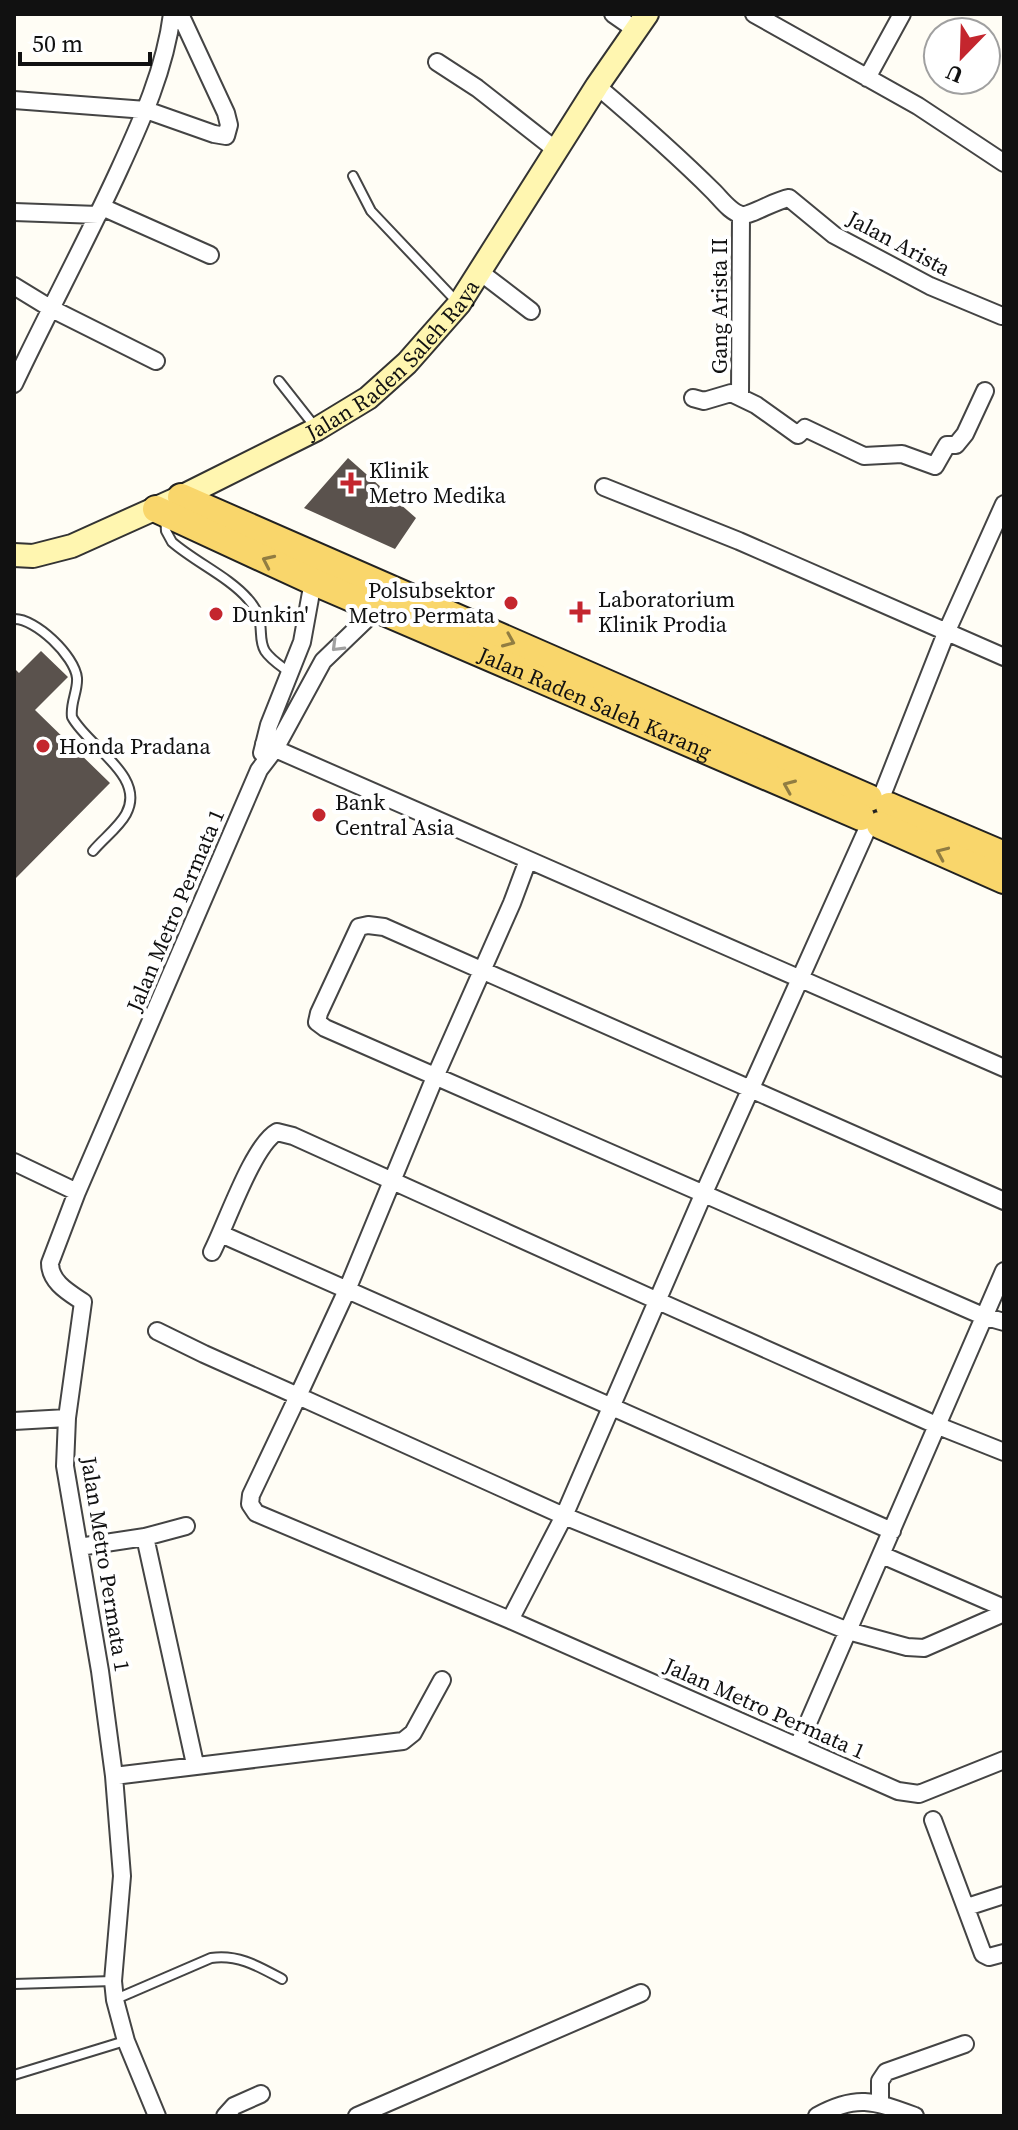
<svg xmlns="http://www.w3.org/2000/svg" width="1018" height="2130" font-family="'Source Serif 4',serif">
  <rect width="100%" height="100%" fill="#fffdf5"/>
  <!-- building -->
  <path fill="#5a524d" d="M 348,458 L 416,518 L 395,549 L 304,508 Z
    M 41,651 L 68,677 L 35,710 L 110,783 L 14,880 L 14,668 L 19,673 Z"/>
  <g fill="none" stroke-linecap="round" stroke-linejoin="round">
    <!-- lane casing -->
    <g stroke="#444" stroke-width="12">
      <path id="lane" d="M 353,176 L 371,211 L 459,304
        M 279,381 L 316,428
        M 165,517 L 166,531 L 172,542 C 195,562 229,577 248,599 C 268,621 256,636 265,651 C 271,660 281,666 289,672
        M 14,619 C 35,618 75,656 77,678 C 78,691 70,703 72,717 C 87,746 147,776 126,814 C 119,827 103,839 93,851
        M 14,1984 L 113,1981
        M 116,1999 L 211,1958 C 238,1954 258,1966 282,1979
        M 14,2075 L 125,2041"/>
    </g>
    <!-- street casing -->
    <g stroke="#444" stroke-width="20">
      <path id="street" d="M 613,14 L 636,30
        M 754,14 L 918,106 L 1004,163
        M 437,62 L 477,88 L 556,150
        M 867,78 L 902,14
        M 597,86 C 637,120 677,155 714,192 C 721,199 731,213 742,215 C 750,216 776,200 789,198 L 834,235 L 930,286 L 1002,316
        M 14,100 L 146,110 L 214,134 L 226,136 L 229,125 L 226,113 L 180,14
        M 102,207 L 210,255
        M 14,212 L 98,215
        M 480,272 L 531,311
        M 14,286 L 50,308 L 156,361
        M 14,384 C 48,312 86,242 119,170 C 142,120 165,69 172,14
        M 740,397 L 741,215
        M 693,398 L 704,401 L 731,393 L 756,405 L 798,435 L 805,428 L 864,456 L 902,454 L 935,466 L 947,445 L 956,445 L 965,434 L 985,391
        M 604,487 L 739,541 L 1004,657
        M 264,744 L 1004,1068
        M 262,753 L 269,725 L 302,642 L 314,576
        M 881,798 L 946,633 L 1004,504
        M 528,860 L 512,903 L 435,1077 L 347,1290 L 298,1396 L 564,1516 L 848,1631 L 907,1647 L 924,1648 L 1004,1613
        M 14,1162 L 77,1192
        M 1004,1201 L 384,927 L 368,925 L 359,927 L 319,1013 L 317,1022 L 325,1028 L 983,1316 L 1004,1322
        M 221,1234 L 892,1531
        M 212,1252 C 226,1225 253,1145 277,1132 L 293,1136 L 658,1301 L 936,1425 L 1004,1452
        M 157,1331 L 204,1354 L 298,1396 L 251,1495 L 250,1504 L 256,1513 L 510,1620 L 898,1791 L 919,1794 L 1004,1760
        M 14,1421 L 67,1418
        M 145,1537 L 195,1764
        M 79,1547 L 145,1537 L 186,1526
        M 882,1555 L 1004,1608
        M 510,1620 L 564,1516 L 703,1195 L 869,825
        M 798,1746 L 1004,1271
        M 114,1776 L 403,1741 L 413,1733 L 442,1680
        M 933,1820 L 983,1954 L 989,1957 L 1004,1953
        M 967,1907 L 1004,1895
        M 880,2103 L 880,2081 L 886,2072 L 965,2044
        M 157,2116 L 126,2041 L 115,2000 L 113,1981 L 122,1876 L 114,1776 L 100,1671 L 65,1466 L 67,1418 L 83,1302 C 68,1292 50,1282 50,1263 L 77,1192 L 259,770 L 275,749 L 323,661 L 377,609 L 379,604
        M 225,2116 L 234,2106 L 261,2094
        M 357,2116 L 641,1993
        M 817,2116 C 857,2094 874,2101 915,2116"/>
    </g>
    <!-- secondary casing -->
    <g stroke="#333" stroke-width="26">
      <g id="secondary">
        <path id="s1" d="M 14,555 L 33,556 L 72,546 L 181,497 L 317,429 L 368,398 L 407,363 L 459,304 L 597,86 L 647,14"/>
      </g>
    </g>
    <!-- primary casing -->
    <g stroke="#222" stroke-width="30">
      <g id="primary">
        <path d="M 181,497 L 869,798"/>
        <path id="s2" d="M 156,509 L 312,581 L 861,817"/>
        <path d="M 889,806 L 1004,855"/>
        <path d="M 880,825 L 1004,880"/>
      </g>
    </g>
    <!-- lane -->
    <use href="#lane" stroke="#fff" stroke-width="8"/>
    <!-- street -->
    <use href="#street" stroke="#fff" stroke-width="16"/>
    <!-- secondary -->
    <use href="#secondary" stroke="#fff6b0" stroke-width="22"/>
    <!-- primary -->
    <use href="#primary" stroke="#f9d66b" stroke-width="26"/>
  </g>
  <!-- one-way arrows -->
  <defs><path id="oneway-chevron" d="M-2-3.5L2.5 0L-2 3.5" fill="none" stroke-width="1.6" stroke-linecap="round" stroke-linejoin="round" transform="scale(2)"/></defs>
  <g stroke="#917d42">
    <use href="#oneway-chevron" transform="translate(268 561) rotate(-155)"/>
    <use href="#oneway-chevron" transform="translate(509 641) rotate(23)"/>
    <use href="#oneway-chevron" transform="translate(789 786) rotate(-157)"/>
    <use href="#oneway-chevron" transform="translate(942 853) rotate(-156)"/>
  </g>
  <use stroke="#a0a0a0" href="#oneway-chevron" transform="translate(337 646) rotate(135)"/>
  <!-- markers -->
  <g fill="#c4262e" stroke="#fff" stroke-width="3">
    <path d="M347 471h8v8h8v8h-8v8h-8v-8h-8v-8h8z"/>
    <circle cx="511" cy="603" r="8"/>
    <path d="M576 600h8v8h8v8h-8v8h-8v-8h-8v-8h8z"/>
    <circle cx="216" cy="614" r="8"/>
    <circle cx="43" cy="746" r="8"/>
    <circle cx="319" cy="815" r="8"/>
  </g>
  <g text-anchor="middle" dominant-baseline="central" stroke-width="8" stroke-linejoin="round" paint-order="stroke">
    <!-- street labels -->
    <g font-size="22" fill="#111" stroke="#fff">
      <text transform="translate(899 243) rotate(28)">Jalan Arista</text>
      <text transform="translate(719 306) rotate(-90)">Gang Arista II</text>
      <text stroke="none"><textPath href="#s1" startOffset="434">Jalan Raden Saleh Raya</textPath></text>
      <text stroke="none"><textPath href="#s2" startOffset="480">Jalan Raden Saleh Karang</textPath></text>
      <text transform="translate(175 910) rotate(-67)">Jalan Metro Permata 1</text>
      <text transform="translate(106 1564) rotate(81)">Jalan Metro Permata 1</text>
      <text transform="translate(765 1708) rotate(24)">Jalan Metro Permata 1</text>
    </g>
    <!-- poi labels -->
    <g font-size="22" fill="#111" stroke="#fff" text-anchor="start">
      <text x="369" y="470">Klinik<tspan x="369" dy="25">Metro Medika</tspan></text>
      <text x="495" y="590" text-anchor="end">Polsubsektor<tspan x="495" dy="25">Metro Permata</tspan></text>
      <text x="598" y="599">Laboratorium<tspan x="598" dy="25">Klinik Prodia</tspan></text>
      <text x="232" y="614">Dunkin'</text>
      <text x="59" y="746">Honda Pradana</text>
      <text x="335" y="802">Bank<tspan x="335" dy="25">Central Asia</tspan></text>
    </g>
  </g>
  <!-- border -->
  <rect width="1018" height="2130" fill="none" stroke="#111111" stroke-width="32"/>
  <!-- north arrow -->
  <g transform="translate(962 56) rotate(203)"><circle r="38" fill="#ffffff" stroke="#a0a0a0" stroke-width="2"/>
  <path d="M0-6L14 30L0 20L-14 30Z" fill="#c4262e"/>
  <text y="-12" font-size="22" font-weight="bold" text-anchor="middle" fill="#111111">U</text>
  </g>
  <!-- scale -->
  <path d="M20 52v12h130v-12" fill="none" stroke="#111111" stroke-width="4"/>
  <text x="32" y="52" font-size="24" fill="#111111" stroke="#ffffff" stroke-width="6" paint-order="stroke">50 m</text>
</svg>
